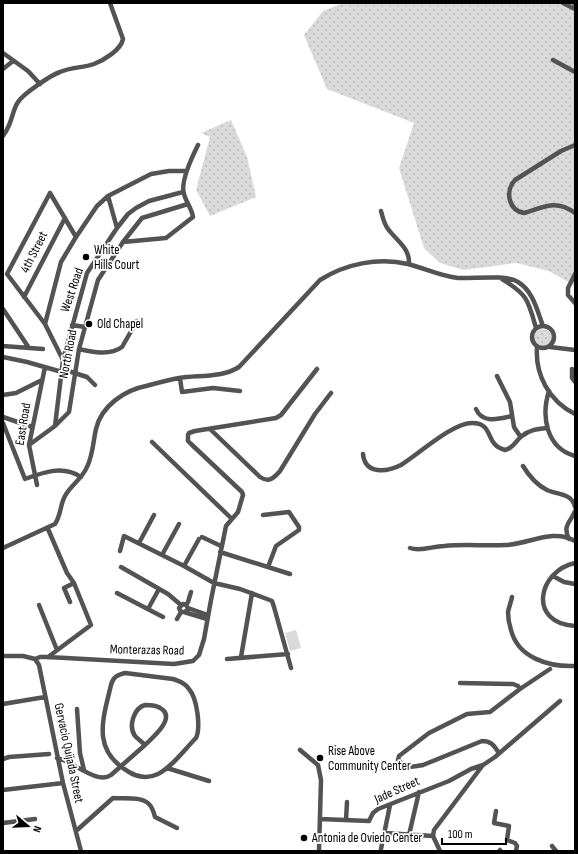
<svg xmlns="http://www.w3.org/2000/svg" width="578" height="854" font-family="'Sofia Sans Condensed',sans-serif">
  <defs>
    <pattern id="grass-dots" width="8" height="8" patternUnits="userSpaceOnUse"><rect width="8" height="8" fill="#dadada"/><path d="M2 2h.1M6 6h.1" fill="none" stroke="#b9b9b9" stroke-width="1.8" stroke-linecap="round"/></pattern>
  </defs>
  <rect width="100%" height="100%" fill="#fff"/>
  <!-- grass -->
  <path fill="url(#grass-dots)" d="M 343,3 L 575,3 L 575,286 L 549,271 L 516,263 L 464,270 L 440,263 L 424,248 L 399,168 L 414,123 L 327,89 L 304,35 L 323,11 Z
    M 231,120 L 247,157 L 256,197 L 210,216 L 196,190 L 210,137 L 201,133 Z
    M534 338a9 9 0 1 1 18 0a9 9 0 1 1-18 0Z"/>
  <!-- pitch -->
  <path fill="#dadada" d="M 296,630 L 301,648 L 290,651 L 285,633 Z"/>
  <g fill="none" stroke-linecap="round" stroke-linejoin="round">
    <!-- minor -->
    <path stroke="#535353" stroke-width="4.5" d="M 563,3 L 575,9
      M 574,3 L 575,4
      M 3,53 L 28,71 L 40,84
      M 553,60 L 575,72
      M 3,69 L 13,61
      M 3,136 C 13,123 11,113 18,102 C 23,94 51,75 60,72 C 71,67 83,68 94,64 C 104,60 121,50 123,39 L 110,3
      M 575,145 L 561,151 L 515,180 C 505,191 508,210 524,213 C 544,207 556,199 575,213
      M 50,193 L 7,274 L 45,324 L 63,360
      M 50,193 L 76,237
      M 108,196 L 117,228
      M 381,211 C 383,218 384,224 388,229 C 397,241 410,248 409,264
      M 123,242 L 166,238 L 193,217 C 192,209 186,202 184,194 C 180,182 192,157 198,145
      M 575,274 L 568,288 L 568,295 L 575,303
      M 502,279 C 528,295 528,300 536,328
      M 24,297 L 65,218
      M 3,309 L 29,348
      M 45,324 L 61,262 L 76,237 L 97,206 L 108,196 L 151,174 L 169,171 L 186,171
      M 72,325 L 85,327
      M532 337a11 11 0 1 1 22 0a11 11 0 1 1-22 0Z
      M 3,346 L 43,349
      M 537,347 C 535,375 549,401 575,414
      M 550,347 L 575,350
      M 79,349 C 92,352 110,356 122,347 L 137,321
      M 3,357 L 27,362 L 62,372
      M 62,369 L 87,377 L 95,385
      M 572,369 L 572,378 L 575,382
      M 497,376 L 510,402 L 514,427 L 520,436
      M 180,378 L 182,392 L 213,388 L 240,391
      M 549,391 C 541,416 546,448 575,456
      M 3,395 L 16,393 L 42,380
      M 476,409 C 482,424 499,419 512,416
      M 3,417 L 32,427
      M 3,423 L 25,479 C 44,472 63,465 81,477
      M 55,426 L 63,360 L 87,273 L 117,228 L 128,214 L 136,208 L 149,201 L 183,192
      M 210,429 L 260,477 C 269,483 274,478 280,471 L 315,414 L 331,393
      M 152,442 L 232,519
      M 29,445 L 55,426 L 69,412 L 79,349 L 98,280 L 123,242 L 142,218 L 188,204
      M 363,454 C 365,475 387,472 401,465 C 419,454 452,423 472,423 C 495,423 484,445 505,450 C 514,448 515,441 522,436 C 529,430 537,429 547,428
      M 523,466 C 529,476 537,485 547,490 C 558,495 572,493 575,507
      M 37,485 L 29,445 L 45,367
      M 263,515 L 289,512 L 299,527 L 299,530 L 276,546 L 268,567
      M 48,529 L 67,573 L 74,583
      M 202,537 L 221,546
      M 569,539 C 562,525 571,522 575,511
      M 139,543 L 154,515
      M 3,548 L 55,524 C 61,515 60,505 65,496 C 71,485 82,479 87,467 C 93,455 93,442 96,429 C 101,406 125,390 146,386 C 157,383 168,380 179,378 C 198,375 222,378 239,367 L 320,280 C 345,264 378,257 408,264 C 424,268 440,276 458,278 C 473,279 506,274 518,282 C 533,291 537,310 543,326
      M 410,548 C 421,552 433,546 444,546 C 464,544 485,546 506,545 C 529,544 553,528 575,541
      M 120,551 L 124,536 L 184,566 L 214,583 L 240,589 L 267,599 L 272,601 L 274,607 L 291,668
      M 220,552 L 290,574
      M 162,555 L 179,524
      M 575,563 C 538,571 527,623 575,626
      M 184,566 L 199,539
      M 121,567 L 168,594 L 181,605
      M 553,576 L 564,582 L 575,584
      M 117,593 L 163,617
      M 512,597 C 511,602 509,607 508,612 C 508,618 509,624 511,630 C 518,658 549,667 575,666
      M 39,605 L 57,650
      M 186,605 L 188,602 L 191,592
      M 188,608 L 187,611 L 184,612 L 181,612 L 179,608 L 183,604 L 186,605 L 188,608 L 208,615
      M 148,609 L 159,589
      M 184,612 L 207,619
      M 177,619 L 181,612
      M 3,656 L 23,656 L 35,659
      M 48,657 L 91,625 L 74,583 L 64,588 L 70,602
      M 241,657 L 252,593
      M 35,659 L 40,657 L 48,657 L 174,664 L 193,661 L 199,655 L 204,639 L 211,600 L 226,526 L 238,512 L 243,495 L 242,492 L 190,443 L 188,441 L 188,435 L 189,433 L 195,431 L 276,418 L 281,415 L 317,369
      M 35,659 L 39,665 L 63,783 L 81,851
      M 227,659 L 288,654
      M 125,673 L 173,679 C 179,681 185,683 189,689 C 197,698 201,727 196,738 C 185,749 171,768 158,774 C 148,779 137,777 129,772 C 91,750 103,719 111,685 C 113,677 117,675 125,673 Z
      M 460,683 L 513,684 L 518,686 L 520,689
      M 3,704 L 45,697
      M 145,705 C 151,705 158,705 163,710 C 174,720 152,738 145,745 C 142,742 138,739 135,736 C 128,726 134,708 145,705 Z
      M 77,709 L 80,753 L 84,770
      M 300,750 L 318,765 L 321,780 L 319,851
      M 499,753 C 494,746 492,741 482,741 L 423,765 C 413,767 406,769 398,760 L 399,756 L 429,733 L 467,714 L 490,712 L 520,689 L 550,669
      M 57,758 C 73,761 97,785 111,775 L 145,745
      M 3,759 L 9,757 L 49,754
      M 167,768 L 209,781
      M 3,790 L 63,783
      M 496,811 L 494,823 L 509,826 L 507,840 L 515,843 L 517,846 L 516,851
      M 320,819 L 369,821 L 373,813 L 378,809 L 449,781 L 471,769 L 483,765
      M 346,820 L 347,802
      M 3,823 L 35,819
      M 76,831 L 113,798 C 124,799 141,796 149,804 C 152,807 154,813 155,817 L 177,828
      M 385,833 L 433,836
      M 409,835 L 419,792
      M 433,836 L 434,830 L 483,765 L 495,757 L 560,701
      M 433,836 L 440,851
      M 552,846 L 556,851
      M 381,849 L 390,805
      M 499,851 L 500,850"/>
  </g>
  <!-- markers -->
  <g fill="#000" stroke="#fff" stroke-width="1.5">
    <circle cx="86" cy="257" r="4"/>
    <circle cx="89" cy="324" r="4"/>
    <circle cx="320" cy="758" r="4"/>
    <circle cx="304" cy="838" r="4"/>
  </g>
  <g text-anchor="middle" dominant-baseline="central" stroke-width="3.5" stroke-linejoin="round" paint-order="stroke">
    <!-- poi labels -->
    <g font-size="13" fill="#000" stroke="#fff" text-anchor="start">
      <text x="94" y="250">White<tspan x="94" dy="15">Hills Court</tspan></text>
      <text x="97" y="324">Old Chapel</text>
      <text x="328" y="751">Rise Above<tspan x="328" dy="15">Community Center</tspan></text>
      <text x="312" y="838">Antonia de Oviedo Center</text>
    </g>
    <!-- street labels -->
    <g font-size="13" fill="#000" stroke="#fff">
      <text transform="translate(34 252) rotate(-63)">4th Street</text>
      <text transform="translate(72 290) rotate(-71)">West Road</text>
      <text transform="translate(68 354) rotate(-79)">North Road</text>
      <text transform="translate(23 424) rotate(-81)">East Road</text>
      <text transform="translate(147 650) rotate(1)">Monterazas Road</text>
      <text transform="translate(69 753) rotate(78)">Gervacio Quijada Street</text>
      <text transform="translate(397 790) rotate(-24)">Jade Street</text>
    </g>
  </g>
  <!-- border -->
  <rect width="578" height="854" fill="none" stroke="#000000" stroke-width="8"/>
  <!-- north arrow -->
  <g transform="translate(28 826) rotate(109)" stroke="#ffffff" stroke-width="3" paint-order="stroke">
  <path d="M0-3L7 15L0 10L-7 15Z" fill="#000000"/>
  <text y="-6" font-size="11" font-weight="bold" text-anchor="middle" fill="#000000">N</text>
  </g>
  <!-- scale -->
  <path d="M442 838v6h64v-6" fill="none" stroke="#000000" stroke-width="2"/>
  <text x="448" y="838" font-size="12" fill="#000000" stroke="#ffffff" stroke-width="3" paint-order="stroke">100 m</text>
</svg>
